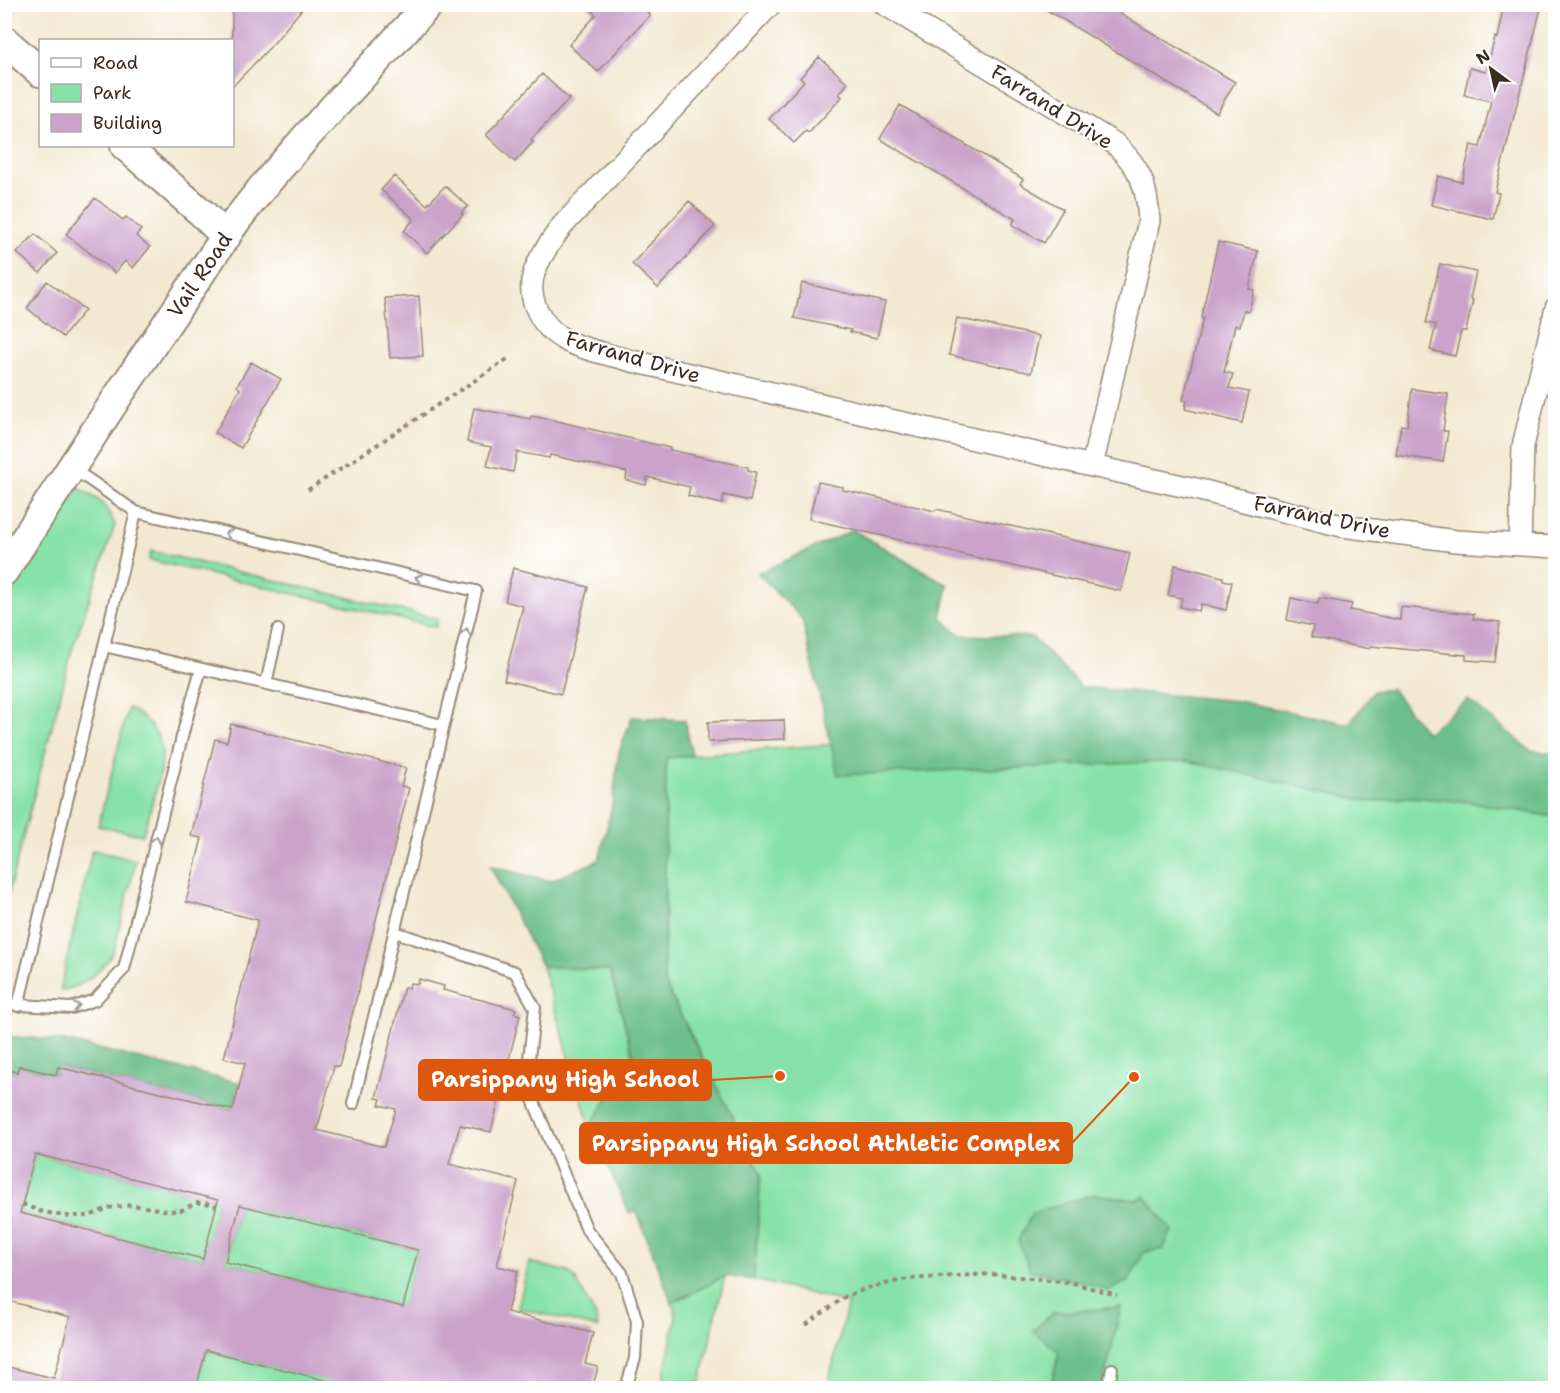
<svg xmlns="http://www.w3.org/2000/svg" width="1560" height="1393" font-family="'Shantell Sans',sans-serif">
  <rect width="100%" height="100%" fill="#fff"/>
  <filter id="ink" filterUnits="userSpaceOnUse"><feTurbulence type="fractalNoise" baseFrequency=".0167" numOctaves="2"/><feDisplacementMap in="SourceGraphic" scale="12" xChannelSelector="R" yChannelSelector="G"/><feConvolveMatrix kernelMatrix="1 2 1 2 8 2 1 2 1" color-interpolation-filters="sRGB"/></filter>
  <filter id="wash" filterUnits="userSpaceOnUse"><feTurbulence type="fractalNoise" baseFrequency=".008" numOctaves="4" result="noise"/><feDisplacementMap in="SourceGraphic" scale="24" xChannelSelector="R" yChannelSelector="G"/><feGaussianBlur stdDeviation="1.35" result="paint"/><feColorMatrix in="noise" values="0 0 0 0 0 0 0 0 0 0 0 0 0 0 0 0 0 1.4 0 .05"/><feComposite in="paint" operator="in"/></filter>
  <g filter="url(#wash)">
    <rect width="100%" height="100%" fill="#f3e8d0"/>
    <!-- green -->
    <path fill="#87e2a7" stroke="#618662" stroke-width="1.5" d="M 78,488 C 98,498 106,503 115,525 L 72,650 L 5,906 L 5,600 Z
      M 151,551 L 438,619 L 436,627 L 149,560 Z
      M 128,708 C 144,716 159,731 162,749 C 165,767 148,815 143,835 L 98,826 Z
      M 1130,722 L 1555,763 L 1555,1388 L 827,1388 L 848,1303 L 754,1280 L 761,1173 L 664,982 L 666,757 Z
      M 92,850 L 136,860 L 114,951 C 103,969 82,989 60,990 Z
      M 542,966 L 610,970 L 634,1058 L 590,1127 Z
      M 35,1154 L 218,1200 L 203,1259 L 20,1213 Z
      M 240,1205 L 418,1250 L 403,1307 L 225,1262 Z
      M 529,1262 L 568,1272 L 575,1278 L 596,1317 L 598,1328 L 518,1308 Z
      M 725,1276 L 699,1388 L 661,1388 L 676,1316 L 674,1307 L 672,1303 Z
      M 206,1350 L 360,1388 L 196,1388 Z"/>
    <!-- forest -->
    <path fill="#6dc08c" stroke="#547555" stroke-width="1.5" d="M 853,530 L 948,585 L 941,618 L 961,635 L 1032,637 L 1081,687 L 1237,701 L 1349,724 L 1374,691 L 1392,689 L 1426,733 L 1468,700 L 1530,750 L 1555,754 L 1555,817 L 1469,802 L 1410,797 L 1372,802 L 1186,761 L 838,775 L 802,619 L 758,573 Z
      M 632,717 L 685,720 L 692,756 L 666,758 L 664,982 L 761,1173 L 754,1280 L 725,1276 L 672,1303 L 636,1210 L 629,1213 L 590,1127 L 634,1058 L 610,971 L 542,966 L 490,866 L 550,881 L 599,860 L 612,806 L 619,752 Z
      M 5,1036 L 65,1041 L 240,1083 L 233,1110 L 59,1067 L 56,1075 L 19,1066 L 17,1072 L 5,1069 Z
      M 1095,1194 L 1137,1200 L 1145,1196 L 1172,1230 L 1163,1249 L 1144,1252 L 1129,1281 L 1108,1291 L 1086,1283 L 1030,1270 L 1018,1241 L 1032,1213 Z
      M 1121,1307 L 1102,1388 L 1050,1388 L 1059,1352 L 1033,1331 L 1053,1313 Z"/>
    <g id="blocks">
      <!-- building -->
      <path fill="#caa2ca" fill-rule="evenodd" d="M 232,4 L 306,4 L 273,44 L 232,87 Z
        M 585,4 L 639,4 L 650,15 L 598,72 L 569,45 L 596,15 Z
        M 1037,4 L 1104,4 L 1235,82 L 1217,113 Z
        M 1504,4 L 1542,4 L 1495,192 L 1499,193 L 1493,219 L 1431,205 L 1438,176 L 1462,182 L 1471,145 L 1480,147 L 1491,101 L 1464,95 L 1470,68 L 1486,72 L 1495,37 L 1497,38 Z
        M 819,57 L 848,83 L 839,94 L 842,97 L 809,133 L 806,131 L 794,143 L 769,119 L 804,81 L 800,78 Z
        M 542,74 L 569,99 L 531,140 L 533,142 L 515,162 L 486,135 Z
        M 900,105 L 1023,179 L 1020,184 L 1063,209 L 1044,243 L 1012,225 L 1015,219 L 880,139 Z
        M 394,176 L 427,205 L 445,186 L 468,206 L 461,213 L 463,214 L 427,253 L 404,231 L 414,219 L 381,190 Z
        M 95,198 L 123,220 L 126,217 L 141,230 L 136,236 L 150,247 L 133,268 L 125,261 L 115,273 L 66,234 Z
        M 689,201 L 715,226 L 658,288 L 632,264 Z
        M 35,234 L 57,253 L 40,273 L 17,253 Z
        M 1218,242 L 1258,251 L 1249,289 L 1254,290 L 1249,311 L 1244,310 L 1240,326 L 1235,325 L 1224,372 L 1233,374 L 1229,388 L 1249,392 L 1242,423 L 1185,409 L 1187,401 L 1183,400 L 1203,318 L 1201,318 Z
        M 1440,264 L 1476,272 L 1470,299 L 1473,300 L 1466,331 L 1461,331 L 1455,356 L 1430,350 L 1436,325 L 1426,323 Z
        M 47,281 L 85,310 L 63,337 L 27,308 Z
        M 802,283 L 885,302 L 877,338 L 850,332 L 851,330 L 794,318 Z
        M 419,296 L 423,356 L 390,358 L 385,298 Z
        M 957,318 L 1039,336 L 1031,373 L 949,355 Z
        M 251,362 L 281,379 L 241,448 L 215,433 L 240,389 L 237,386 Z
        M 1412,389 L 1448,394 L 1443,431 L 1448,431 L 1443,462 L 1396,455 L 1401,425 L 1407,426 Z
        M 474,408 L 530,419 L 531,416 L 557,421 L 670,448 L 670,450 L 748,467 L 748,470 L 756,472 L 750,501 L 724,495 L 722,504 L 688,496 L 690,487 L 647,477 L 646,485 L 626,480 L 627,472 L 550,455 L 549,458 L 517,452 L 513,472 L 487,466 L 491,447 L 467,442 Z
        M 818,482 L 843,487 L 843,490 L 935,511 L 936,509 L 1130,553 L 1121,591 L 809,519 Z
        M 1175,565 L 1223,577 L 1223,580 L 1232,582 L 1226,610 L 1201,604 L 1199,611 L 1180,607 L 1182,598 L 1168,595 Z
        M 513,568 L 588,587 L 561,694 L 504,680 L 523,606 L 505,601 Z
        M 1291,598 L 1318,604 L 1319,598 L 1352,604 L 1350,610 L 1400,620 L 1401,607 L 1474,614 L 1473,619 L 1500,622 L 1495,662 L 1466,660 L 1466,655 L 1371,646 L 1370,649 L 1311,637 L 1313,626 L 1287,620 Z
        M 784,720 L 785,739 L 708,742 L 708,722 Z
        M 231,724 L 406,768 L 401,786 L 409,788 L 339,1067 L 334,1066 L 317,1130 L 384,1147 L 396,1109 L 379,1105 L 381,1099 L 376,1098 L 404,987 L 409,988 L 410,983 L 418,984 L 419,979 L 444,986 L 443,990 L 516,1009 L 514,1013 L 520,1015 L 491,1132 L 460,1125 L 449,1164 L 518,1181 L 497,1266 L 518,1271 L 507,1312 L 593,1333 L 585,1364 L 598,1367 L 592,1389 L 360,1389 L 206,1350 L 196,1389 L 4,1389 L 4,1366 L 54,1378 L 70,1317 L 4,1300 L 4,1069 L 17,1072 L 19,1066 L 56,1075 L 58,1067 L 233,1110 L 245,1063 L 224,1058 L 258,920 L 186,902 L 202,838 L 191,836 L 215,739 L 227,742 ZM 35,1154 L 218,1200 L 203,1259 L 20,1213 ZM 240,1205 L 418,1250 L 403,1307 L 225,1262 Z"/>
    </g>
  </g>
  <g filter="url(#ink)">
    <use href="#blocks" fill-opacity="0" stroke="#978977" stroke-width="1.5"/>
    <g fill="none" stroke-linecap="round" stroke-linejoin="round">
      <!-- lane casing -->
      <g stroke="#978977" stroke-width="14">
        <path id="lane" d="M 72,468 L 136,512 L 476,591 L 353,1104
          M 104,646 L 443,725
          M 266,684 L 278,630
          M 395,932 L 515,972 L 535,1008 L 526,1083 L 587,1230 L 622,1273 L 637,1321 L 635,1358 L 626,1388
          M 4,1004 L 71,1008 L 95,1000 L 124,969 L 185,725 L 201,669
          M 18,1006 L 136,512
          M 1108,1388 L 1112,1369"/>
      </g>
      <!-- street casing -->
      <g stroke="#978977" stroke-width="24">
        <path id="street" d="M 771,4 L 562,226 C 552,240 541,254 535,270 C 524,299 543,330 569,342 C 588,351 612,355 632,361 L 1092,466 L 1149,221 C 1147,185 1141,168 1114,143 L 884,4
          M 1092,466 L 1196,489 L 1342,526 L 1456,541 L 1556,547
          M 1520,545 L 1523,446 L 1556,308"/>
      </g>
      <!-- secondary casing -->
      <g stroke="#978977" stroke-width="32">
        <path id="secondary" d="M 4,40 L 40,72
          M 125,146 L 203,214 L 226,237
          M 4,571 L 120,393 L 236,221 L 262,188 L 307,136 L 429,4"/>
      </g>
      <!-- path -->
      <path stroke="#978977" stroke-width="4" stroke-dasharray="4.5 4.5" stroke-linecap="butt" d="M 308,490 L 509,358
        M 22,1204 L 39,1211 L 64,1216 L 89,1216 L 108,1208 L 132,1205 L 170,1211 L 182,1210 L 195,1203 L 205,1203 L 216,1206
        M 806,1325 L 846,1296 L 868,1288 L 907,1279 L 990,1274 L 1069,1282 L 1117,1295"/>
      <!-- lane -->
      <use href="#lane" stroke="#fff" stroke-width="10"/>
      <!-- street -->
      <use href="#street" stroke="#fff" stroke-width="21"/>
      <!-- secondary -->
      <use href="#secondary" stroke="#fff" stroke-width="28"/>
    </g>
    <!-- one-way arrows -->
    <defs><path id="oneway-chevron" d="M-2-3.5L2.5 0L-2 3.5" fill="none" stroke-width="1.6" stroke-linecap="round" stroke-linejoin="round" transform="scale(1.5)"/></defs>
    <g stroke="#a79f9a">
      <use href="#oneway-chevron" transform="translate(229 534) rotate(-167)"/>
      <use href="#oneway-chevron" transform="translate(419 578) rotate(-167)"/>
      <use href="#oneway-chevron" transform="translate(466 632) rotate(-77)"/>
      <use href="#oneway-chevron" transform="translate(156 840) rotate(-76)"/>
      <use href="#oneway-chevron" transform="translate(76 1006) rotate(-14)"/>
    </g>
  </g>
  <g text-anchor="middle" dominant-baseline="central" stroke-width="4.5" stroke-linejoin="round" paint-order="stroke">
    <!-- street labels -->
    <g font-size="21" fill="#3b2a1e" stroke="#fff">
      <text transform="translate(1052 107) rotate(32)">Farrand Drive</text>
      <text transform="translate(200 275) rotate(-56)">Vail Road</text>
      <text transform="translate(633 357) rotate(16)">Farrand Drive</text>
      <text transform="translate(1322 517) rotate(12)">Farrand Drive</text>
    </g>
  </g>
  <!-- callouts -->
  <path fill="none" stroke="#df570d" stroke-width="2" d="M780 1076L711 1080M1134 1077L1072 1143"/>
  <g fill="#df570d" stroke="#fff" stroke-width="2">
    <circle cx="780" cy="1076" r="6"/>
    <circle cx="1134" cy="1077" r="6"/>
  </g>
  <g fill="#df570d" stroke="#df570d" stroke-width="2">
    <rect x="419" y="1060" width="292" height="40" rx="6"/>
    <rect x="580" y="1123" width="492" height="40" rx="6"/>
  </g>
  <g font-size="22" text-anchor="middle" font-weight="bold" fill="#fff">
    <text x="565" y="1087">Parsippany High School</text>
    <text x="826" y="1151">Parsippany High School Athletic Complex</text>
  </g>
  <!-- margin -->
  <rect width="1560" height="1393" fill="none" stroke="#fff" stroke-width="24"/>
  <!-- legend -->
  <rect x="39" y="39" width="195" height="108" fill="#ffffff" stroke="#b1aaa5" stroke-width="1.5"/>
  <rect x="51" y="58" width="30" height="9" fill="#ffffff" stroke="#b1aaa5" stroke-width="1.5"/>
  <text x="93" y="69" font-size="18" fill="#3b2a1e">Road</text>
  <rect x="51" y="84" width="30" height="18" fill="#87e2a7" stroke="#b1aaa5" stroke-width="1.5"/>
  <text x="93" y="99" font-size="18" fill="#3b2a1e">Park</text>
  <rect x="51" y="114" width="30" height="18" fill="#caa2ca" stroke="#b1aaa5" stroke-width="1.5"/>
  <text x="93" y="129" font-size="18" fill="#3b2a1e">Building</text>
  <!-- north arrow -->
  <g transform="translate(1491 69) rotate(327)" stroke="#ffffff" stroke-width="4.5" paint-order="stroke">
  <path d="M0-4.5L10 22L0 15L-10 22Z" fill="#3b2a1e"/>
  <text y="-9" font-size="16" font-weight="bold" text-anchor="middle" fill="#3b2a1e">N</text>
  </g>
</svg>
